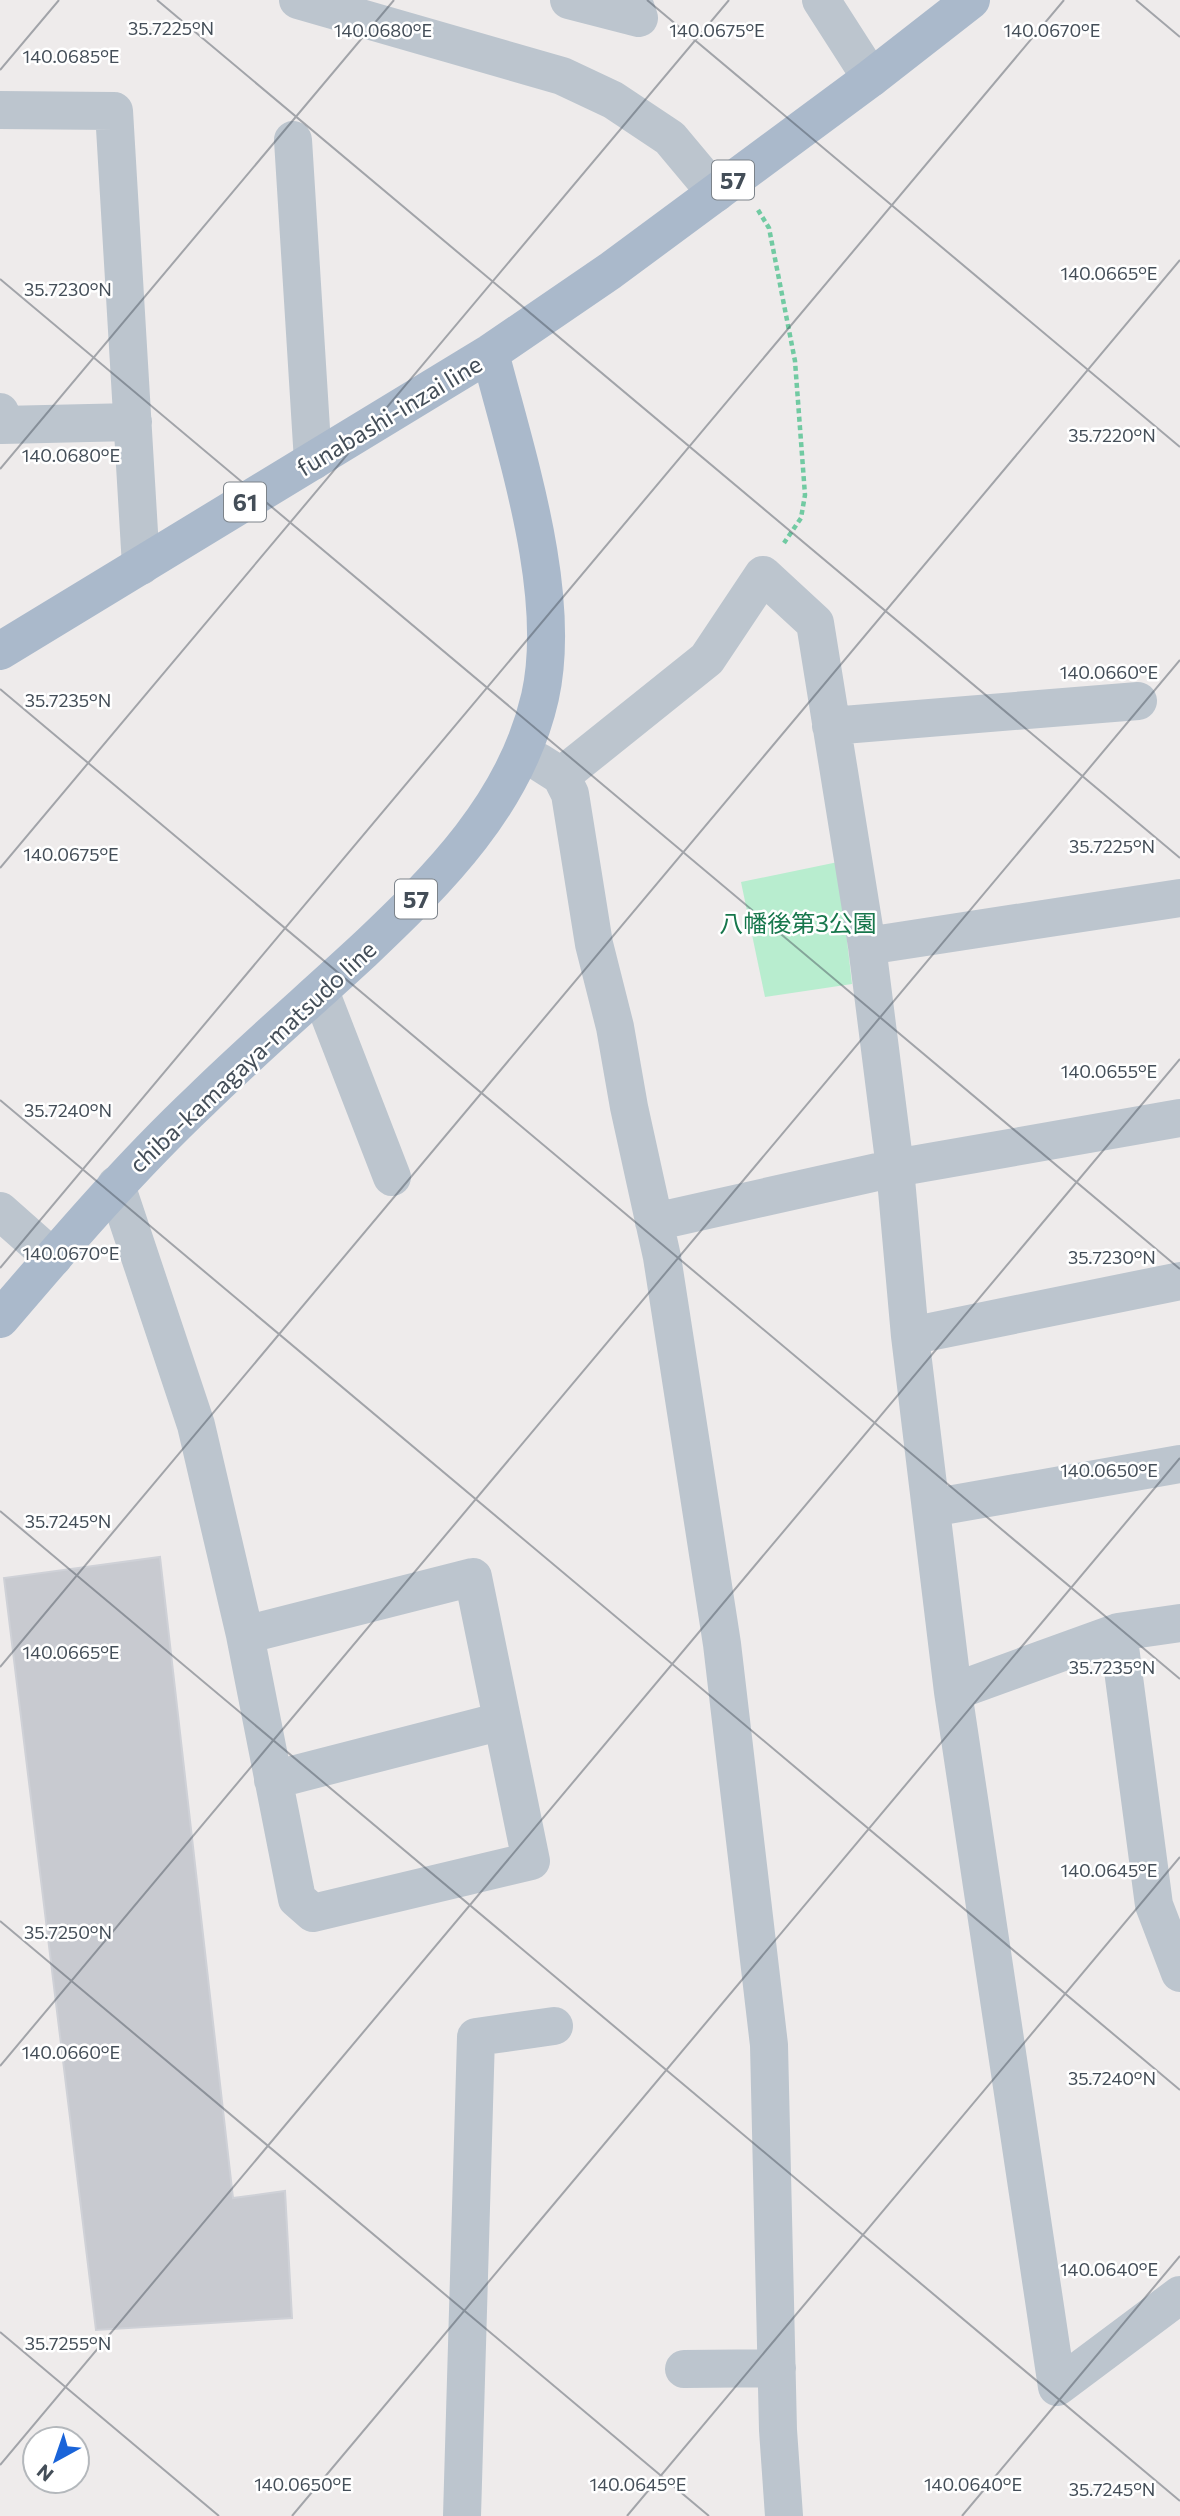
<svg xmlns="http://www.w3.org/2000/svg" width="1180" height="2516" font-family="Commissioner,'Noto Sans JP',sans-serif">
  <rect width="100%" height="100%" fill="#eeebeb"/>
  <!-- green -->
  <path fill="#b8edcf" d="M 838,862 L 852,984 L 765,997 L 741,882 Z"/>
  <!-- building -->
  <path fill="#c8cad0" stroke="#cfd1d7" stroke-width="2" d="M 160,1557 L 233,2198 L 285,2191 L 292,2318 L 96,2330 L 4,1578 Z"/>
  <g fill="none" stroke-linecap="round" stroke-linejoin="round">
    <!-- path -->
    <path stroke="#71caa2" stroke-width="4.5" stroke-dasharray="5 3.5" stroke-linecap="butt" d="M 758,210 L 769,228 L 795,361 L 805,495 L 801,518 L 784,543"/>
    <!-- minor -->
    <path stroke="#bcc5ce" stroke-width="38" d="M 298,0 L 562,76 L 613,100 L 670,138 L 716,193
      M 569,0 L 639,18 L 633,0
      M 821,0 L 871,78
      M 0,110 L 114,111 L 141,566
      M 293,140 L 313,461
      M 0,412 L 2,425 L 133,422
      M 831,726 L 1138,701
      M 539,762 L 561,776 L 570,794 L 594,944 L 615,1027 L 629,1107 L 662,1257 L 722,1644 L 769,2045 L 778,2430 L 784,2516
      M 561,776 L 707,659 L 763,575 L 815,623 L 867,946 L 895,1168 L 910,1336 L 953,1692 L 1057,2387 L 1180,2295
      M 867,946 L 1180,898
      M 320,991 L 392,1177
      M 116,1185 L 196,1425 L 245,1635 L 297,1899 L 313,1913 L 531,1861 L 473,1577 L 245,1635
      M 0,1211 L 53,1258
      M 654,1222 L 895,1168 L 1180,1118
      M 910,1336 L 1180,1281
      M 931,1508 L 1180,1464
      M 1118,1632 L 1154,1905 L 1180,1973
      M 953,1692 L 1118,1632 L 1180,1623
      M 273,1780 L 502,1721
      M 684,2369 L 777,2368
      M 462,2516 L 476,2037 L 554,2026"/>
    <!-- major -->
    <path stroke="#aab9cb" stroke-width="38" d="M 0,651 L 490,353 L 610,271 L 871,78 L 971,0
      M 0,1319 C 65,1243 129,1168 201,1100 C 253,1049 309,1001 363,951 C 439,879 516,803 540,697 C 563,594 516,454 490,353"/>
  </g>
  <!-- ticks -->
  <path fill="none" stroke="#444e58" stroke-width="2" stroke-opacity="0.45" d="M 157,0 L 1180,858M 647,0 L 1180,447M 1136,0 L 1180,37M 0,70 L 59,0M 0,279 L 1180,1269M 0,469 L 394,0M 0,689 L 1180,1679M 0,868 L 729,0M 0,1100 L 1180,2090M 0,1268 L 1064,0M 0,1511 L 1180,2501M 0,1667 L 1180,260M 0,1921 L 709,2516M 0,2066 L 1180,660M 0,2332 L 219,2516M 0,2465 L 1180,1059M 292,2516 L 1180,1458M 627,2516 L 1180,1857M 962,2516 L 1180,2256"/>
  <g text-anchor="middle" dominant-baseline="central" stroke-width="5" stroke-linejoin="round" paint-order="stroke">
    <!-- shield labels -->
    <g fill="#fff" stroke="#7c838a" stroke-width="2">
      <rect x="712" y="160.5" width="42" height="39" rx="5"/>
      <rect x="224" y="482.5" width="42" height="39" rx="5"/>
      <rect x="395" y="879.5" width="42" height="39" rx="5"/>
    </g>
    <g font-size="23" font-weight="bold" fill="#444e58">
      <text x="733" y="180">57</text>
      <text x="245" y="502">61</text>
      <text x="416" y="899">57</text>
    </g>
    <!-- street labels -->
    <g font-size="24" fill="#444e58" stroke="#fff">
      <text transform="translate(389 415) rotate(-31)">funabashi-inzai line</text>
      <text transform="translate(252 1056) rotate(-43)">chiba-kamagaya-matsudo line</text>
    </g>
    <!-- park labels -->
    <g font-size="24" fill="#17774c" stroke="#fff">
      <text x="798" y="922">八幡後第3公園</text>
    </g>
  </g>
  <g font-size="18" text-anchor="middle" fill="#444e58" stroke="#fff" stroke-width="5" stroke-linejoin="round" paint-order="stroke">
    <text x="171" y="35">35.7225°N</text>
    <text x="383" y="37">140.0680°E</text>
    <text x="717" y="37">140.0675°E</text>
    <text x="1052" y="37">140.0670°E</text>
    <text x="71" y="63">140.0685°E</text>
    <text x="1109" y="280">140.0665°E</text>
    <text x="68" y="296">35.7230°N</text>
    <text x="1112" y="442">35.7220°N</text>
    <text x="71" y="462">140.0680°E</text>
    <text x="1109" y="679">140.0660°E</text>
    <text x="68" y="707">35.7235°N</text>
    <text x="1112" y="853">35.7225°N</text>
    <text x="71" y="861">140.0675°E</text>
    <text x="1109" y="1078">140.0655°E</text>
    <text x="68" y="1117">35.7240°N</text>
    <text x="71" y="1260">140.0670°E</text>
    <text x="1112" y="1264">35.7230°N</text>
    <text x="1109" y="1477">140.0650°E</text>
    <text x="68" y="1528">35.7245°N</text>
    <text x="71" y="1659">140.0665°E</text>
    <text x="1112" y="1674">35.7235°N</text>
    <text x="1109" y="1877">140.0645°E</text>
    <text x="68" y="1939">35.7250°N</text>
    <text x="71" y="2059">140.0660°E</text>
    <text x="1112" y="2085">35.7240°N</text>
    <text x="1109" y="2276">140.0640°E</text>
    <text x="68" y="2350">35.7255°N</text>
    <text x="303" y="2491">140.0650°E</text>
    <text x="638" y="2491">140.0645°E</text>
    <text x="973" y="2491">140.0640°E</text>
    <text x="1112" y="2496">35.7245°N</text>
  </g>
  <!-- north arrow -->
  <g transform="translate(56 2460) rotate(220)"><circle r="33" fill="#ffffff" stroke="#b4b8bc" stroke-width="2"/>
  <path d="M0-5L12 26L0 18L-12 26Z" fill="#1a64d9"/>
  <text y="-10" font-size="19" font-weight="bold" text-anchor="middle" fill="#444e58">N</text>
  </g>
</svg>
